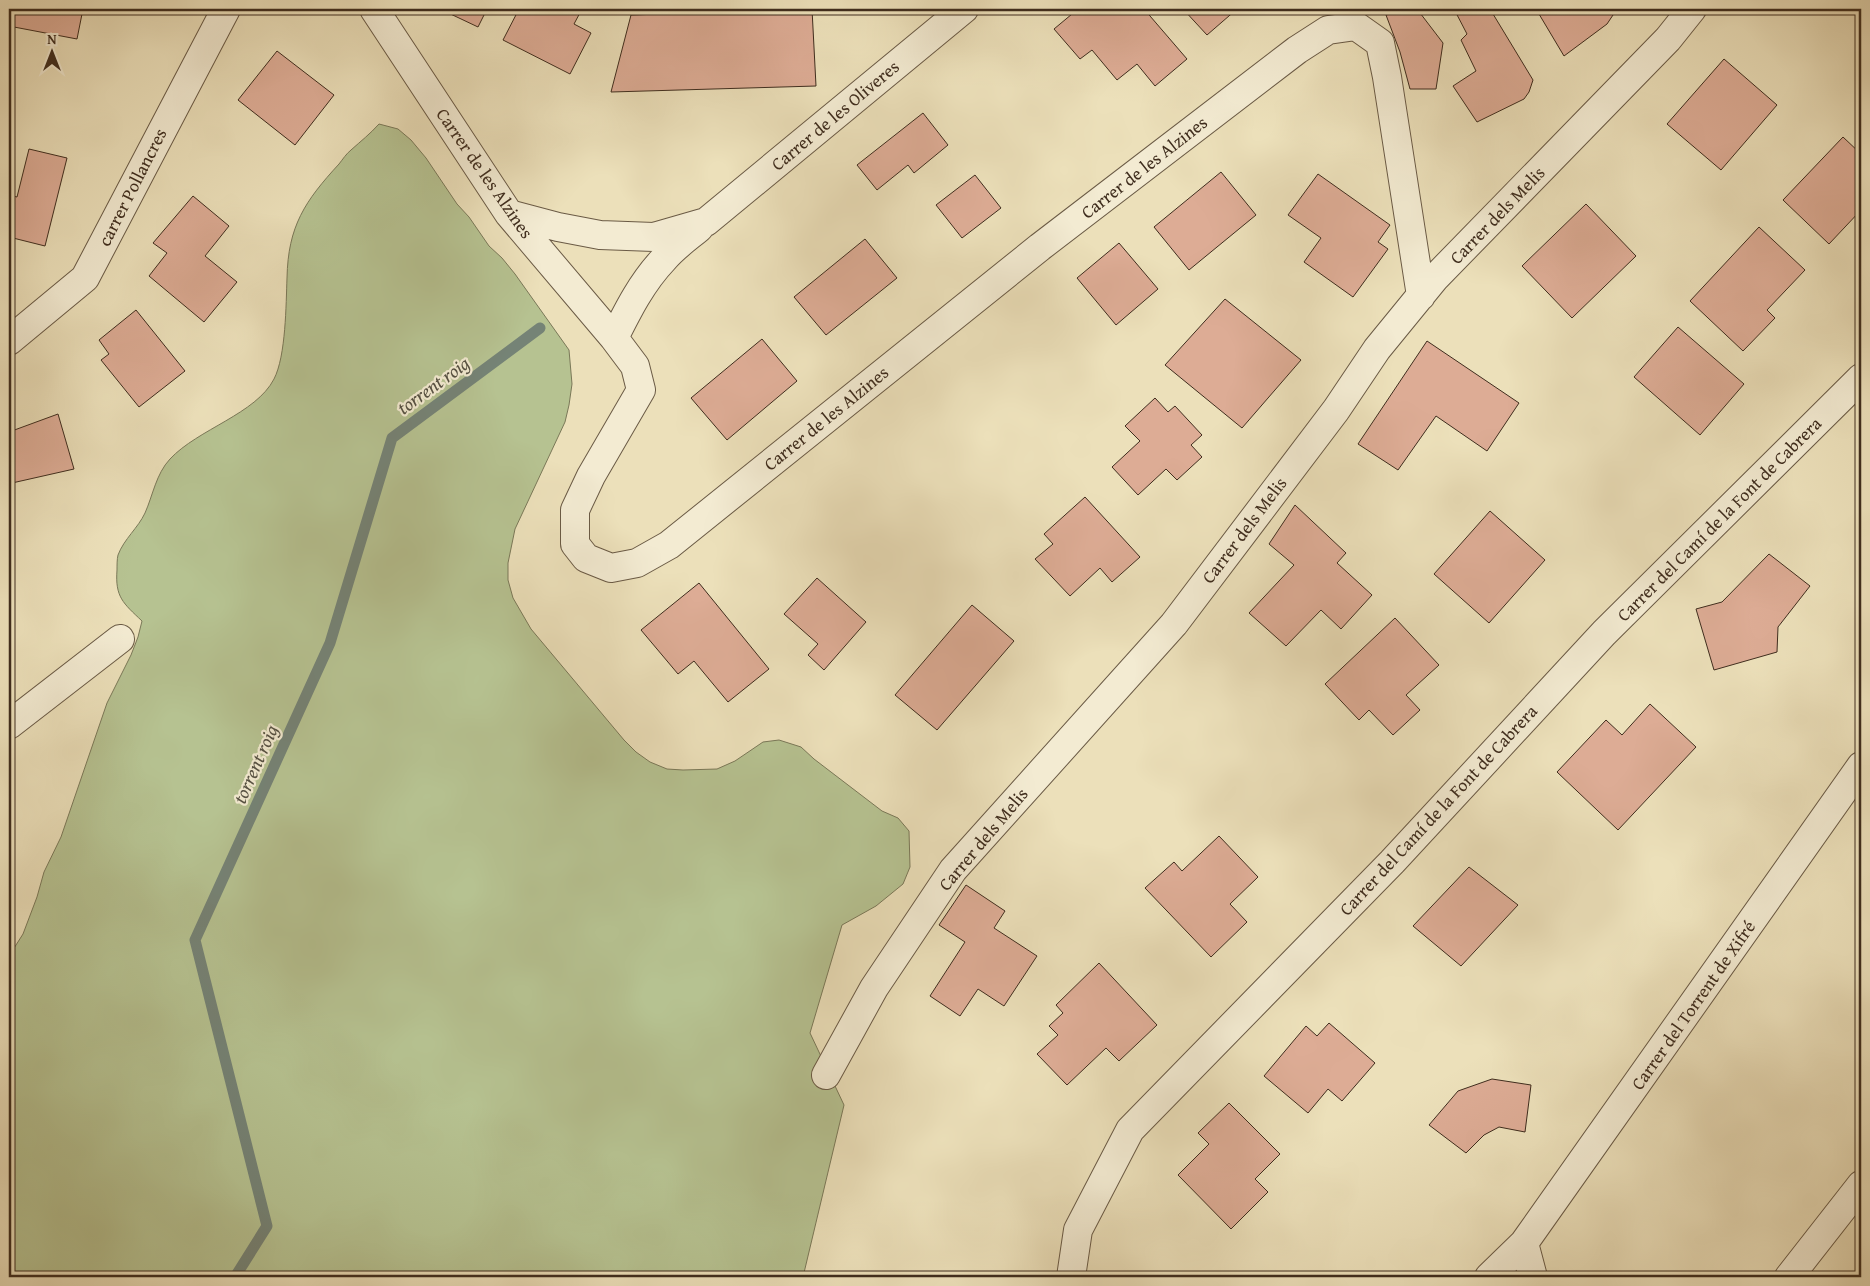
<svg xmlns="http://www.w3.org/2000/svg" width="1870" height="1286" font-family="'Gentium Book Plus',serif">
  <rect width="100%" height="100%" fill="#ece0ba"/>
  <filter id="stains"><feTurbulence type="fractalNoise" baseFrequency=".004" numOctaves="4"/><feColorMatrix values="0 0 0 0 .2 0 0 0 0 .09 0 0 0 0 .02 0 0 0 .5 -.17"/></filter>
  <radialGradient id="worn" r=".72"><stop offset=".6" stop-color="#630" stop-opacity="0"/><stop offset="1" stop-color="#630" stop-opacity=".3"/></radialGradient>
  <!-- green -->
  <path fill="#b6c291" stroke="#7a7858" d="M 379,124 L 398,129 L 411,140 L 426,158 L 457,204 L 469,217 L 489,246 L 502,258 L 515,274 L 569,350 L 572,384 L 569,405 L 565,422 L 515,529 L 508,563 L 508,580 L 513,598 L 531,629 L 624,740 L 636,752 L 650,762 L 667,769 L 683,770 L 717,769 L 735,761 L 763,742 L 779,740 L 801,747 L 814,759 L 882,811 L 898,818 L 909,831 L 910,867 L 903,884 L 876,906 L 842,925 L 810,1033 L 844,1105 L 803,1277 L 9,1277 L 9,956 L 23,934 L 37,897 L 44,872 L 61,837 L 107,703 L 131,655 L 138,637 L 142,621 C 123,603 115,597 117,570 C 117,565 117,559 118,555 C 124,539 138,528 145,513 C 153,495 156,474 170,459 C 198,429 256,414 274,379 C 286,356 286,304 287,278 C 288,226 305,201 339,164 C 343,159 346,154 351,150 C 361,141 370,134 379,124 Z"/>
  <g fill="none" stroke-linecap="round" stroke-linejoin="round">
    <!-- stream -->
    <path stroke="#758376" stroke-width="11" d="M 235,1277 L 267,1226 L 195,940 L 330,643 L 392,438 L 540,328"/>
  </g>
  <!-- building -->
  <path fill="#ddac95" stroke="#3f2d1e" d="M 9,9 L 83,9 L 77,39 L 14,27 L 9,51 Z
    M 440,9 L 487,9 L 478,27 Z
    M 519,9 L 582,9 L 574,24 L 591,33 L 570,74 L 503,40 Z
    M 812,9 L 816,86 L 611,92 L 631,15 Z
    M 1078,9 L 1144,9 L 1187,59 L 1155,86 L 1137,64 L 1117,80 L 1092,50 L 1080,59 L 1054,29 Z
    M 1183,9 L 1237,9 L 1207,35 Z
    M 1410,9 L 1417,9 L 1443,43 L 1436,89 L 1410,89 L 1400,52 L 1386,15 Z
    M 1454,9 L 1490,9 L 1533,80 L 1529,92 L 1524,99 L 1477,122 L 1453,86 L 1476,71 L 1461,40 L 1467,34 Z
    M 1536,9 L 1617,9 L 1607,24 L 1564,56 Z
    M 277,51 L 334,95 L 295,145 L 238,100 Z
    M 1724,59 L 1777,105 L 1721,170 L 1667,124 Z
    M 923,113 L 948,145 L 914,173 L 908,165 L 877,190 L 857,165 Z
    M 1843,137 L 1861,154 L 1861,210 L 1829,244 L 1783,200 Z
    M 29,149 L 67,158 L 45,246 L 9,237 L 9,195 L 17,197 Z
    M 1221,172 L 1256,215 L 1189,270 L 1154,227 Z
    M 1318,174 L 1390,225 L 1378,242 L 1388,249 L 1353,297 L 1304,262 L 1321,238 L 1288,215 Z
    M 975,175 L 1001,208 L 962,238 L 936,205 Z
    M 193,196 L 229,226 L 205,256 L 237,282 L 204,322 L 149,276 L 167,253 L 153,243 Z
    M 1586,204 L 1636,256 L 1572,318 L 1522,266 Z
    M 1759,227 L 1805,270 L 1767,310 L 1775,318 L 1743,351 L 1690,301 Z
    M 865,239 L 897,278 L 826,335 L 794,297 Z
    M 1119,243 L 1158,289 L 1116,325 L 1077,278 Z
    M 1225,299 L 1301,360 L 1242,428 L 1165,365 Z
    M 136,310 L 185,371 L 139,407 L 101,360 L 109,354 L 99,340 Z
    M 1678,327 L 1744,384 L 1700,435 L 1634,377 Z
    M 762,339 L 797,381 L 727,440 L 691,398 Z
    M 1427,341 L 1519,403 L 1487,451 L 1436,416 L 1398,470 L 1358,444 Z
    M 1155,398 L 1168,412 L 1175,406 L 1202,435 L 1191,445 L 1202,457 L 1177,480 L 1166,469 L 1138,495 L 1112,467 L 1140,441 L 1125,426 Z
    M 58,414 L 74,469 L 12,483 L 9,489 L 9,432 Z
    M 1085,497 L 1140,557 L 1112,582 L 1100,568 L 1070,596 L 1035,559 L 1053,544 L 1044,534 Z
    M 1295,505 L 1346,553 L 1337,563 L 1372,595 L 1341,629 L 1321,610 L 1286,646 L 1249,613 L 1294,565 L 1269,544 Z
    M 1490,511 L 1545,560 L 1489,623 L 1434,574 Z
    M 1769,554 L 1810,586 L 1778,627 L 1777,652 L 1714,670 L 1696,609 L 1722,602 Z
    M 817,578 L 866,622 L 824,670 L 808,655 L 818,644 L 784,614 Z
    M 699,583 L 769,669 L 728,702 L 694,661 L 678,674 L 641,630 Z
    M 972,605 L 1014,641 L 937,730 L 895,695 Z
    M 1395,618 L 1439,665 L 1406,695 L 1420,710 L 1393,735 L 1369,710 L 1359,720 L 1325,684 Z
    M 1650,704 L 1696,747 L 1618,830 L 1557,772 L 1606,720 L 1622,735 Z
    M 1219,836 L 1258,877 L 1230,904 L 1247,922 L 1211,957 L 1145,888 L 1174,862 L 1182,871 Z
    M 1469,867 L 1518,905 L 1461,966 L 1413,926 Z
    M 966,885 L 1005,911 L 994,928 L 1037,956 L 1004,1006 L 978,989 L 960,1016 L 930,996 L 965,942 L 939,925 Z
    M 1099,963 L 1157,1025 L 1119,1061 L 1106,1048 L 1067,1085 L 1037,1054 L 1058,1035 L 1049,1026 L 1063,1013 L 1056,1005 Z
    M 1329,1023 L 1375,1063 L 1342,1101 L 1328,1089 L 1308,1113 L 1264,1076 L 1306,1026 L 1317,1036 Z
    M 1492,1079 L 1531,1085 L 1525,1132 L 1499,1127 L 1484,1135 L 1466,1153 L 1429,1125 L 1458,1091 Z
    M 1229,1103 L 1280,1154 L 1255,1179 L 1268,1192 L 1231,1229 L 1178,1175 L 1209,1144 L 1198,1133 Z"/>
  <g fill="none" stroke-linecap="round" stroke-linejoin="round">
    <!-- street casing -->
    <g stroke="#6a5a45" stroke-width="30">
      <path id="street" d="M 374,9 L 509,214 L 614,338 L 635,366 L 641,390 L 591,476 L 575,510 L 575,544 L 586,558 L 611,568 L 637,563 L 669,545 L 1040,247 L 1297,50 L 1328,30 L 1356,26 L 1380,43 L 1387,77 L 1421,296
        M 509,214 L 558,227 L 600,235 L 654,237 L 706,222 L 964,9
        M 614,338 C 628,310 642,282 664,259 C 674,247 687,238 699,228
        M 9,341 L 85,278 L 226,9
        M 9,725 L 120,639
        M 826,1075 L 874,988 L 953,870 L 1174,624 L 1336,410 L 1377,349 L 1435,278 L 1668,39 L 1692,9
        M 1524,1243 L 1533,1277
        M 1071,1277 L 1078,1230 L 1130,1130 L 1392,862 L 1604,633 L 1861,378
        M 1489,1277 L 1524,1243 L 1861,766
        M 1789,1277 L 1861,1185"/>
    </g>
    <!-- street -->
    <use href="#street" stroke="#f3ebd2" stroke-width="28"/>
  </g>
  <g text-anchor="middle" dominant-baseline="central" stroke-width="4.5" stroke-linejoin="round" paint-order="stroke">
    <!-- street labels -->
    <g font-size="18" fill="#3f2d1e" stroke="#f3ebd2">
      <text transform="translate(835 115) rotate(-40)">Carrer de les Oliveres</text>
      <text transform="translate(1144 167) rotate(-38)">Carrer de les Alzines</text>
      <text transform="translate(485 173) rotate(55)">Carrer de les Alzines</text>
      <text transform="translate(132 187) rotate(-63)">carrer Pollancres</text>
      <text transform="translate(1497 215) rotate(-46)">Carrer dels Melis</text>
      <text transform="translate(826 418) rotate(-39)">Carrer de les Alzines</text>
      <text transform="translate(1719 519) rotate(-45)">Carrer del Camí de la Font de Cabrera</text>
      <text transform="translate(1244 530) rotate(-53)">Carrer dels Melis</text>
      <text transform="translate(1438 810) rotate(-47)">Carrer del Camí de la Font de Cabrera</text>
      <text transform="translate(983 839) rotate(-50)">Carrer dels Melis</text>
      <text transform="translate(1693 1005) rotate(-55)">Carrer del Torrent de Xifré</text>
    </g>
    <!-- water labels -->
    <g font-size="19" font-style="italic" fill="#565143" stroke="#f3ebd2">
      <text transform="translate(433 385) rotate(-36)">torrent roig</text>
      <text transform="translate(255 764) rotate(-66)">torrent roig</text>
    </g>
  </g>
  <!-- margin -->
  <rect width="1870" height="1286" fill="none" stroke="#ece0ba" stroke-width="30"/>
  <rect x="10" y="10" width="1850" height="1266" fill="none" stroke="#3f2d1e" stroke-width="2.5"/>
  <rect x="15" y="15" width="1840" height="1256" fill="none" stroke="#3f2d1e"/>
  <!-- north arrow -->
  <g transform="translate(52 52)" stroke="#f3ebd2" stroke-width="4" paint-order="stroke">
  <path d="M0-4L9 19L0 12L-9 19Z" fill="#3f2d1e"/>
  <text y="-8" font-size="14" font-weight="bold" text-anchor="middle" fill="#3f2d1e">N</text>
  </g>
  <rect width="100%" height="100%" filter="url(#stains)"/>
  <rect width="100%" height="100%" fill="url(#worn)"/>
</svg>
